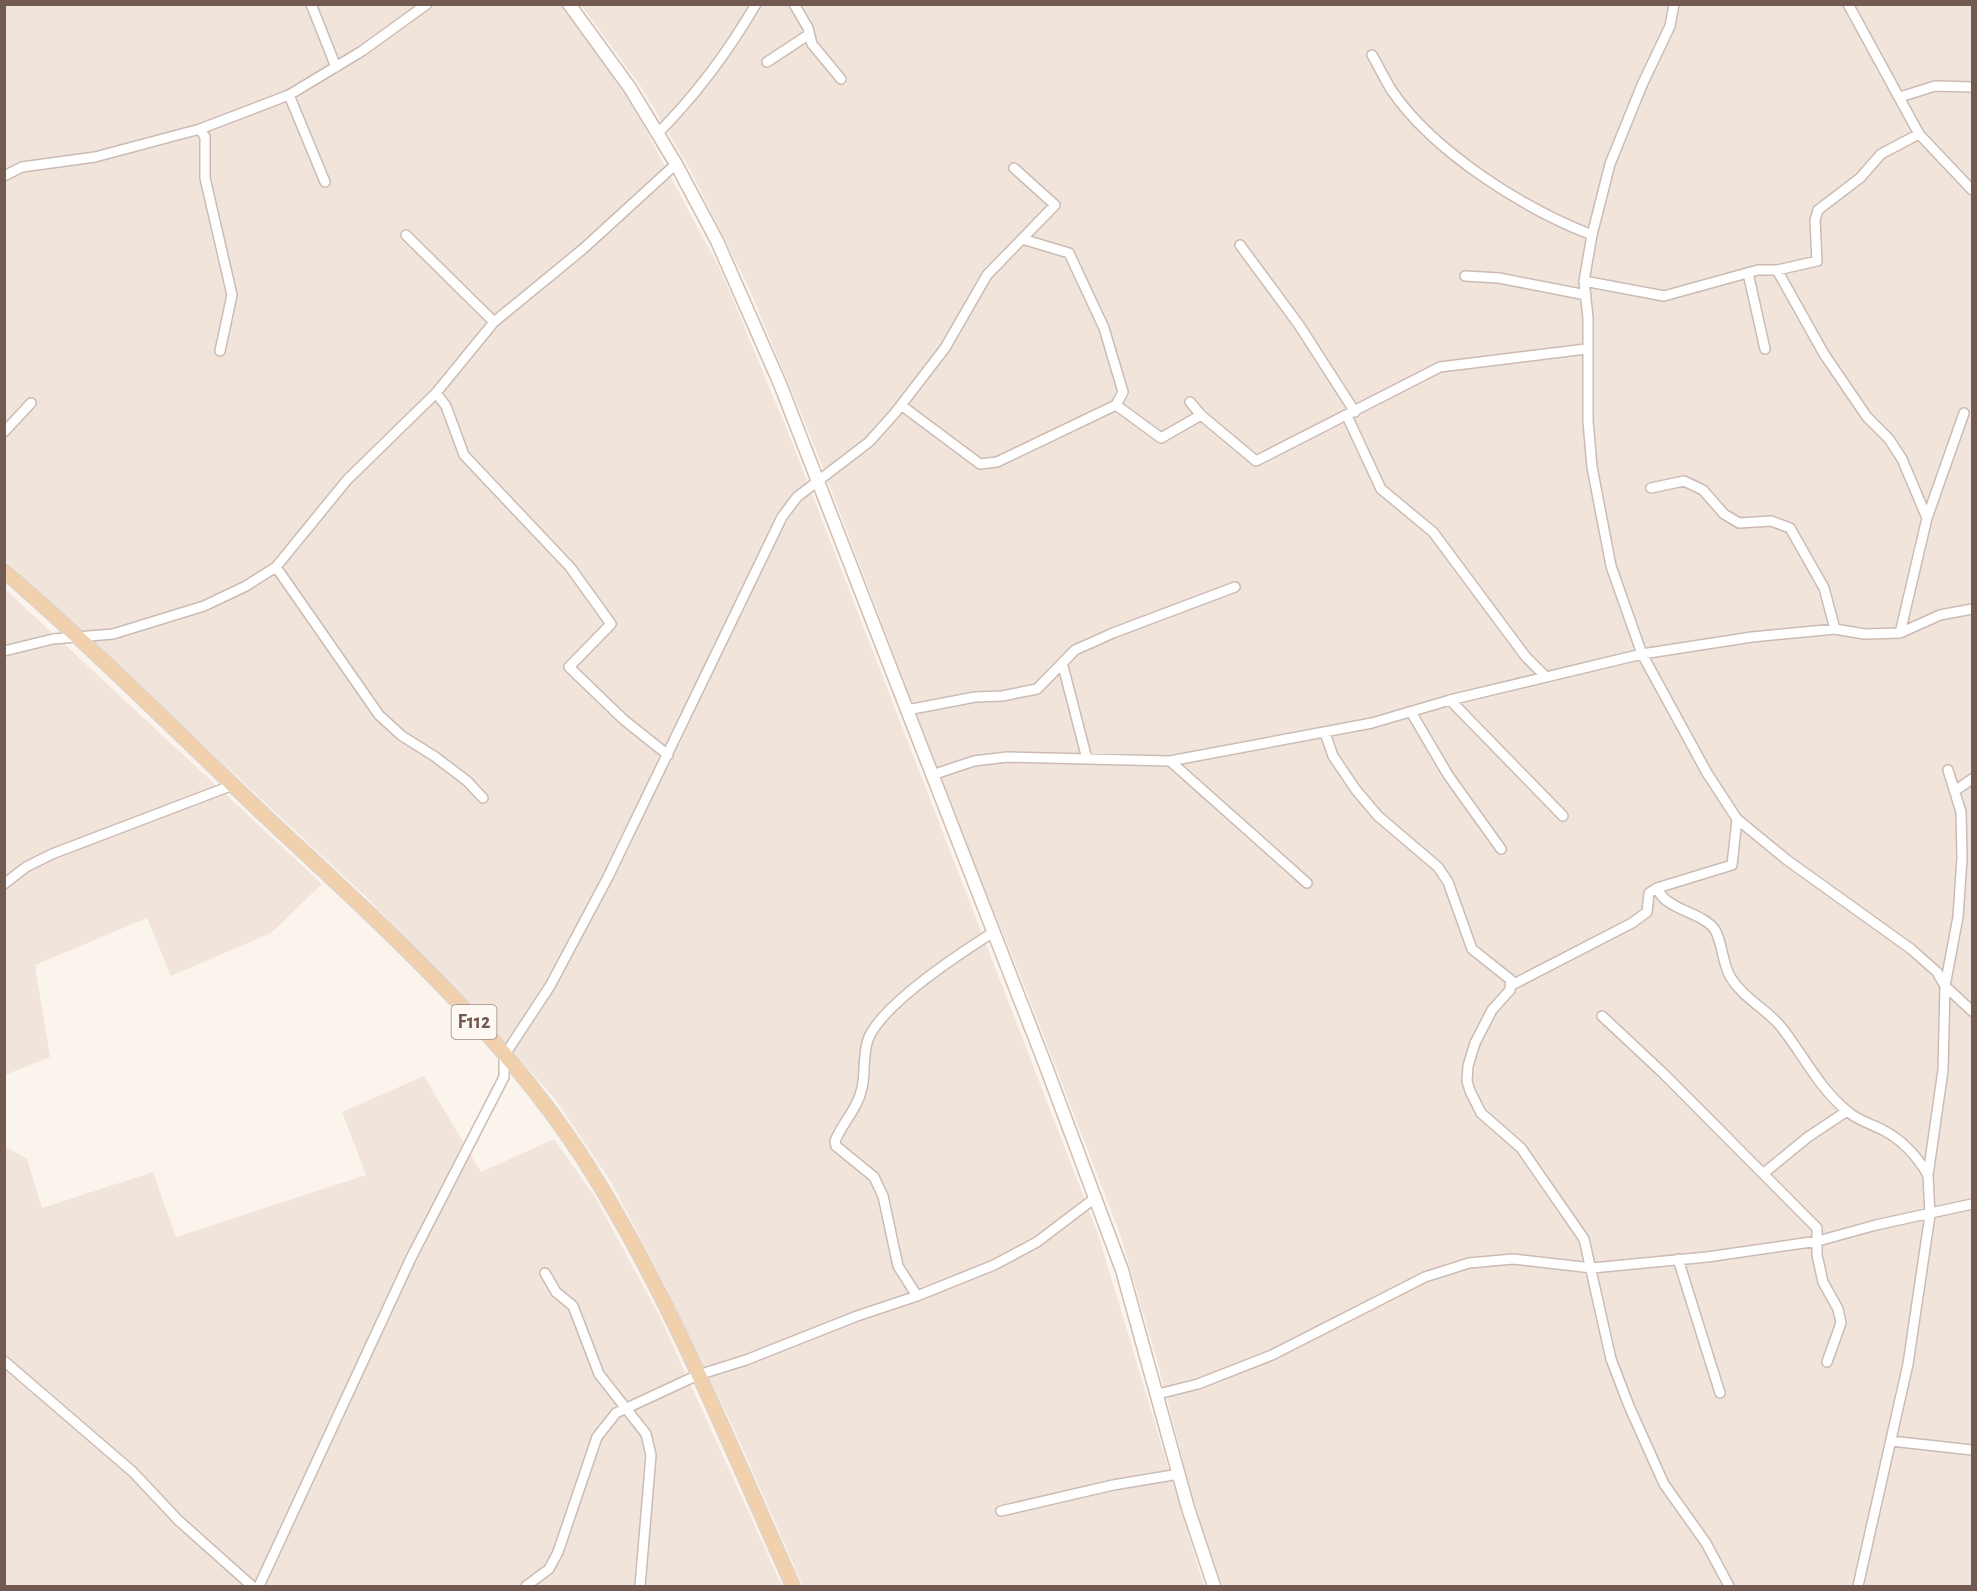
<svg xmlns="http://www.w3.org/2000/svg" width="1977" height="1591" font-family="'Alegreya Sans',sans-serif">
  <rect width="100%" height="100%" fill="#fbf4ec"/>
  <!-- residential -->
  <path fill="#f1e5db" d="M 5,5 L 561,5 L 579,26 L 635,110 L 722,273 L 790,437 L 1097,1231 L 1204,1586 L 803,1586 L 736,1434 L 666,1287 L 611,1182 L 555,1099 L 494,1031 L 365,896 L 5,560 Z
    M 581,5 L 1972,5 L 1972,1586 L 1222,1586 L 1195,1507 L 1156,1357 L 1120,1234 L 1022,980 L 958,824 L 816,450 L 748,286 L 688,166 L 641,87 Z
    M 5,589 L 322,884 L 271,933 L 171,976 L 147,918 L 35,965 L 50,1057 L 5,1075 Z
    M 424,1076 L 481,1172 L 554,1139 L 595,1197 L 659,1315 L 782,1586 L 5,1586 L 4,1146 L 27,1159 L 42,1208 L 153,1172 L 176,1237 L 366,1175 L 342,1112 Z"/>
  <g fill="none" stroke-linecap="round" stroke-linejoin="round">
    <!-- street casing -->
    <g stroke="#ccbbb3" stroke-width="12">
      <path id="street" d="M 311,4 L 336,67
        M 794,4 L 808,28 L 812,44 L 841,79
        M 1674,4 L 1670,26 L 1642,85 L 1610,164 L 1592,235 L 1584,281 L 1588,318 L 1588,421 L 1592,467 L 1611,566 L 1642,654 L 1707,773 L 1737,819 L 1787,860 L 1911,949 L 1937,972 L 1945,986 L 1972,1011
        M 1848,4 L 1919,134 L 1972,190
        M 1372,55 C 1379,67 1385,80 1392,91 C 1434,152 1524,209 1592,235
        M 767,62 L 808,35
        M 289,95 L 325,182
        M 1900,97 L 1935,86 L 1972,87
        M 200,129 L 205,137 L 205,178 L 232,295 L 220,351
        M 658,133 C 697,94 728,52 756,4
        M 4,176 L 22,167 L 95,157 L 200,129 L 289,95 L 362,51 L 427,4
        M 406,235 L 494,322
        M 1240,245 L 1299,325 L 1355,412
        M 1777,270 L 1824,354 L 1867,417 L 1889,439 L 1902,459 L 1927,518
        M 1748,273 L 1765,349
        M 1465,276 L 1499,278 L 1586,295
        M 1584,281 L 1664,296 L 1758,270 L 1777,270 L 1817,261 L 1815,220 L 1818,210 L 1860,178 L 1881,154 L 1919,134
        M 436,393 L 446,406 L 464,455 L 570,567 L 611,624 L 569,667 L 624,720 L 668,755
        M 1190,402 L 1201,415 L 1256,461 L 1440,367 L 1586,349
        M 901,405 L 980,464 L 997,462 L 1116,405 L 1123,392 L 1104,328 L 1069,253 L 1022,239
        M 1116,405 L 1161,438 L 1201,415
        M 1347,416 L 1381,489 L 1433,532 L 1526,657 L 1546,677
        M 4,432 L 31,403
        M 1651,488 L 1684,481 L 1703,490 L 1724,514 L 1739,523 L 1771,521 L 1790,528 L 1824,588 L 1835,629
        M 276,567 L 379,715 L 402,736 L 434,756 L 467,781 L 483,798
        M 1900,633 L 1927,518 L 1964,413
        M 4,651 L 53,639 L 113,634 L 204,606 L 246,586 L 276,567 L 347,480 L 436,393 L 494,322 L 583,249 L 676,164
        M 1063,666 L 1087,759
        M 1450,700 L 1563,816
        M 907,710 L 975,697 L 1002,696 L 1037,689 L 1075,650 L 1113,633 L 1235,587
        M 1411,712 L 1448,775 L 1501,849
        M 1325,733 L 1333,756 L 1356,790 L 1378,816 L 1438,867 L 1448,882 L 1472,949 L 1511,980 L 1510,990 L 1492,1010 L 1475,1043 L 1468,1066 L 1467,1081 L 1470,1091 L 1481,1113 L 1521,1148 L 1584,1239 L 1611,1359 L 1629,1406 L 1664,1484 L 1706,1543 L 1729,1586
        M 1170,761 L 1307,883
        M 932,775 L 974,761 L 1007,757 L 1170,761 L 1372,723 L 1450,700 L 1642,654 L 1752,637 L 1835,629 L 1864,634 L 1900,633 L 1940,615 L 1972,609
        M 1956,790 L 1972,779
        M 4,884 L 26,867 L 52,854 L 233,785
        M 1657,888 C 1666,911 1702,911 1715,930 C 1723,944 1722,964 1731,978 C 1744,999 1767,1009 1782,1028 C 1804,1056 1819,1088 1847,1111 C 1857,1120 1871,1124 1883,1130 C 1902,1140 1917,1156 1928,1175
        M 1512,985 L 1632,923 L 1647,912 L 1649,893 L 1657,888 L 1732,865 L 1737,819
        M 1602,1016 L 1664,1074 L 1817,1228 L 1817,1255 L 1823,1282 L 1838,1309 L 1841,1323 L 1827,1362
        M 1764,1173 L 1808,1137 L 1847,1111
        M 1678,1259 L 1720,1393
        M 545,1273 L 556,1292 L 573,1306 L 599,1374 L 646,1434 L 651,1455 L 640,1586
        M 917,1296 L 898,1266 L 883,1196 L 874,1177 L 836,1146 L 835,1141 C 843,1122 858,1108 862,1088 C 866,1071 862,1053 869,1037 C 885,1003 959,954 992,933
        M 4,1361 L 133,1472 L 178,1520 L 252,1586
        M 1158,1394 L 1198,1384 L 1272,1355 L 1425,1277 L 1469,1263 L 1513,1259 L 1592,1268 L 1707,1257 L 1818,1241 L 1876,1225 L 1972,1204
        M 1891,1441 L 1972,1450
        M 1001,1511 L 1113,1485 L 1179,1474
        M 259,1586 L 411,1258 L 504,1077 L 504,1056 L 550,986 L 608,877 L 782,517 L 797,497 L 869,442 L 895,413 L 945,348 L 987,275 L 1055,205 L 1014,168
        M 526,1586 L 549,1569 L 558,1552 L 597,1437 L 616,1413 L 698,1375 L 746,1360 L 857,1316 L 917,1296 L 994,1265 L 1037,1242 L 1095,1198
        M 1858,1586 L 1908,1364 L 1930,1215 L 1928,1175 L 1943,1070 L 1945,986 L 1958,917 L 1962,858 L 1961,812 L 1948,770"/>
    </g>
    <!-- secondary casing -->
    <g stroke="#d0bdb3" stroke-width="15">
      <path id="secondary" d="M 569,4 L 630,88 L 676,164 L 717,241 L 780,384 L 1045,1064 L 1122,1270 L 1188,1508 L 1214,1586"/>
    </g>
    <!-- primary casing -->
    <g stroke="#d8d1ce" stroke-width="16">
      <path id="primary" d="M 4,571 C 93,648 177,732 262,813 C 377,921 501,1030 586,1163 C 670,1295 729,1444 793,1586"/>
    </g>
    <!-- street -->
    <use href="#street" stroke="#fff" stroke-width="9"/>
    <!-- secondary -->
    <use href="#secondary" stroke="#fff" stroke-width="12"/>
    <!-- primary -->
    <use href="#primary" stroke="#f1d1ad" stroke-width="14"/>
  </g>
  <g text-anchor="middle" dominant-baseline="central" stroke-width="6" stroke-linejoin="round" paint-order="stroke">
    <!-- shield labels -->
    <rect fill="#fdf8f2" stroke="#9c8981" stroke-width="1.5" x="451.5" y="1005" width="45" height="34" rx="4.5"/>
    <g font-size="20" font-weight="bold" fill="#735a51">
      <text x="474" y="1022">F112</text>
    </g>
  </g>
  <!-- border -->
  <rect width="1977" height="1591" fill="none" stroke="#735a51" stroke-width="12"/>
</svg>
